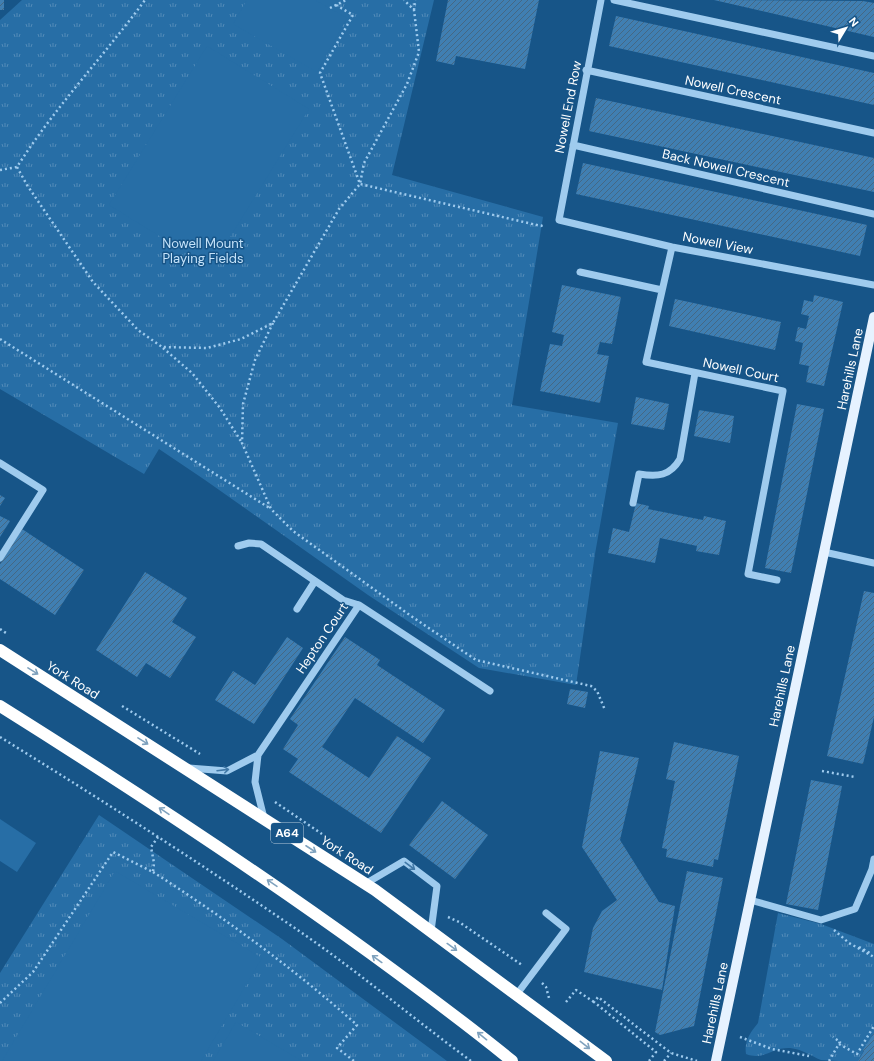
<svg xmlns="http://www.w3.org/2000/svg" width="874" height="1061" font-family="'DM Sans',sans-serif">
  <defs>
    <pattern id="grass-tufts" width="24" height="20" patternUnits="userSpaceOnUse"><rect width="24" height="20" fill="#276ea6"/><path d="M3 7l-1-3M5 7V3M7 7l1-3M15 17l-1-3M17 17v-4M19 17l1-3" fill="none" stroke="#528bb8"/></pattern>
    <pattern id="building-hatch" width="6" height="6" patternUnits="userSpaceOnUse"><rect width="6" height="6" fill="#407fb2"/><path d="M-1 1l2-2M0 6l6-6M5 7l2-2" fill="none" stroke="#456884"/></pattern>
  </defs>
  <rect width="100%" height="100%" fill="#175588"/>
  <!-- grass -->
  <path fill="url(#grass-tufts)" d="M 22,0 L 434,0 L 392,175 L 543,217 L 512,405 L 618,423 L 595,554 L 576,685 L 479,668 L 368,595 L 205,480 L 159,449 L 144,474 L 0,389 L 0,20 Z
    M 99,815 L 282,939 L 447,1061 L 0,1061 L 0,973 Z
    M 778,913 L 821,924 L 874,944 L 874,1033 L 858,1061 C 849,1061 829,1061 821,1060 C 811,1056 802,1049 790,1048 C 772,1047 764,1061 746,1054 C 744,1041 750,1033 758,1023 Z"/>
  <!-- garden -->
  <path fill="#276ea6" d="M 247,0 L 315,0 L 347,18 L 317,72 L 233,24 Z
    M 207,46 L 309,109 L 211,268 L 109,205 Z
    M 0,819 L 36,843 L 17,872 L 0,861 Z
    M 115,871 L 262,958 L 201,1061 L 2,1061 Z
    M 236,1022 L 302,1061 L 213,1061 Z"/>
  <!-- building -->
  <path fill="url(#building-hatch)" d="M 0,0 L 4,0 L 4,10 L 0,10 Z
    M 448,0 L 539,0 L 525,69 L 456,56 L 454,65 L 436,61 Z
    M 714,0 L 863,1 L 874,3 L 874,37 Z
    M 616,16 L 874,73 L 874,105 L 609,46 Z
    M 596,98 L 874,158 L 874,192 L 589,131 Z
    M 583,163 L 867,225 L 860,256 L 576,194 Z
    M 562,285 L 621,297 L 612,344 L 600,342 L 597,354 L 609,356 L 600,403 L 540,391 L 550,344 L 562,346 L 564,335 L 552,332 Z
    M 814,295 L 843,302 L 824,386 L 806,382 L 809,366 L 799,364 L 803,343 L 795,341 L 798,327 L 806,329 L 809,316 L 801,314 L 804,300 L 813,302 Z
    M 675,299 L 781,322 L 775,350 L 669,326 Z
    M 636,397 L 669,404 L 664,430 L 631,424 Z
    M 797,404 L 824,409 L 791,573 L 765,568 Z
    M 699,410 L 734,416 L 730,443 L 694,436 Z
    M 0,495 L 5,498 L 0,506 Z
    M 636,503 L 649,506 L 648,509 L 703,520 L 704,516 L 726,521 L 719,555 L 696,551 L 697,546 L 660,538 L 655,563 L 608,553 L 613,528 L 629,532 Z
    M 0,516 L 10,521 L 0,537 Z
    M 22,529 L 84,570 L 55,615 L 0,579 L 0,564 Z
    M 145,572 L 187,598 L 172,622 L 196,637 L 170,678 L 146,663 L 137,677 L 96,650 Z
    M 864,591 L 874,593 L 874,717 L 863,764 L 827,756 Z
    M 287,637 L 303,648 L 254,724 L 215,700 L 233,671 L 255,685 Z
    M 345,637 L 380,660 L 377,665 L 445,710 L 423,743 L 355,698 L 322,747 L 369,778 L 397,736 L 431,758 L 381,833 L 289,772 L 298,759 L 283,749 L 298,725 L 290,719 Z
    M 570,689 L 588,692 L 585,708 L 567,704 Z
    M 674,742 L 739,756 L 718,860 L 714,859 L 713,867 L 666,857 L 667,849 L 662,848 L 675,781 L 666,779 Z
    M 600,751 L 639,758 L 620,840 L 659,902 L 675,906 L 662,990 L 584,972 L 593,928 L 602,911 L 617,900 L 582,847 Z
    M 811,780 L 842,786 L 818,910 L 786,904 Z
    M 442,801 L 488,835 L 455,879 L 409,845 Z
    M 687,871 L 723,878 L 694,1026 L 660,1035 L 655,1032 Z
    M 874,1033 L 874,1061 L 858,1061 L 864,1051 L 863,1050 Z"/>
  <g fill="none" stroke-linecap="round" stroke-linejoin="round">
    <!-- path -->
    <path stroke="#9fcbee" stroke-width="2.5" stroke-dasharray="2 3" stroke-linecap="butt" d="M 336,5 L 353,15 L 320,73 L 360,184 L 541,226 L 545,224
      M 330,8 L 346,0
      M 414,10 L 415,0
      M 17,167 L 27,185 L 93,282 L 138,330 L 162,347 L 207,348 L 241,339 L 273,323 L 339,209 L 360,184 L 364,163 L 407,84 L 419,52 L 414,10 L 404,0
      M 0,170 L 17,167 C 55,107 103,57 145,0
      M 273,323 L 255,360 L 243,404 L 242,443 L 271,509 L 293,531 L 411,616 L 476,660 L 591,686 L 597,691 L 605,710
      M 0,339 L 271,509
      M 163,348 L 192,373 L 220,408 L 242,443
      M 0,629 L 6,633
      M 122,706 L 200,754
      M 0,737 C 102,800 203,865 302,933 C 361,974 414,1019 471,1061
      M 822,771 L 855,777
      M 275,802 L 322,834
      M 153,872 C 225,918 293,968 357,1025 L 337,1048 L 354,1061
      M 448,917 L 459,922 L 522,965
      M 834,930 L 849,943 L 874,957
      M 859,947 L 870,953
      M 542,983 L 546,987 L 549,998
      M 566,1002 L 576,990 L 594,1002
      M 0,1003 L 33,972 L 113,852 L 153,872 L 154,863 L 151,847 L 158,837
      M 740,1037 L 772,1049 L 809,1056
      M 839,1044 L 857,1054 L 874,1026
      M 649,1061 L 656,1052 L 594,1002 L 598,997 L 671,1053 L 697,1061
      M 664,1061 L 671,1053
      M 829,1061 L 840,1042 L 833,1037"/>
    <!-- minor -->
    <path stroke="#9fcbee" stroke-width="7" d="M 601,0 L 559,220 L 672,247 L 874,285
      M 614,0 L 874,56
      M 586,70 L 874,133
      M 573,145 L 874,214
      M 672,247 L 646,362 L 783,391 L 748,574 L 777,580
      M 580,272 L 662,290
      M 0,463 L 43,490 L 0,558
      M 633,503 L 639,474 C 658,477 670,476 680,459 L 695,373
      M 238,546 L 249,543 L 261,544 L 343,600 L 359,605
      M 824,552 L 874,563
      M 297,609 L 315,581
      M 258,755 L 359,605 L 490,691
      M 189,768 L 227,771 L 258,755 L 255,782 L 264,818
      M 365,884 L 404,861 L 437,886 L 431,931
      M 750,900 L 821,920 L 855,909 L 872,869 L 874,859
      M 517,994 L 566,929 L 546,913"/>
    <!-- major -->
    <path stroke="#e6f2ff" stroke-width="10" d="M 716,1061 L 874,317"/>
    <!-- highway -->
    <path stroke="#fff" stroke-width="12" d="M 0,650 L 375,890 L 606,1061
      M 0,706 C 126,785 250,866 370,953 C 418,988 466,1023 512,1061"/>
  </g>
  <!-- one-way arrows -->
  <defs><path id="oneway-shaft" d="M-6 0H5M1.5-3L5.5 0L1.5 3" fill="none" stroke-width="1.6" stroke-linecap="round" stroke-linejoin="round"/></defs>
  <g stroke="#7fa2be">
    <use href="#oneway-shaft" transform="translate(33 671) rotate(32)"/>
    <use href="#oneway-shaft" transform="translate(143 741) rotate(32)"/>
    <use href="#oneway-shaft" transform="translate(164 811) rotate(-146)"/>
    <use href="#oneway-shaft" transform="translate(311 849) rotate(33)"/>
    <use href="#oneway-shaft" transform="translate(272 883) rotate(-146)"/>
    <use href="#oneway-shaft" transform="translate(452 947) rotate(36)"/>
    <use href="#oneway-shaft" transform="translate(377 959) rotate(-144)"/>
    <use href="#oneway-shaft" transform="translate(482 1036) rotate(-141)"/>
    <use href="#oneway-shaft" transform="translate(585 1045) rotate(38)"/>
  </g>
  <g stroke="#4078a7">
    <use href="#oneway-shaft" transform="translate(223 770) rotate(-7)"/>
    <use href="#oneway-shaft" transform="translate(410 866) rotate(37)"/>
  </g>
  <g text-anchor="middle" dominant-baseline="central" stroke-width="3" stroke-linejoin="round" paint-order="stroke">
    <!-- shield labels -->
    <rect fill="#175588" stroke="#b9ccdb" stroke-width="1" x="271" y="823" width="32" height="20" rx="3"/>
    <g font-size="12" font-weight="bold" fill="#fff">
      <text x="287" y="833">A64</text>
    </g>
    <!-- street labels -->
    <g font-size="13" fill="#fff" stroke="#175588">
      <text transform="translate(733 90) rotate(12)">Nowell Crescent</text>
      <text transform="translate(568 107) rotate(-79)">Nowell End Row</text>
      <text transform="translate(726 168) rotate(13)">Back Nowell Crescent</text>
      <text transform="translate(718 243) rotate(11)">Nowell View</text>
      <text transform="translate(850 369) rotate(-78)">Harehills Lane</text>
      <text transform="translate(741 370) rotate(12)">Nowell Court</text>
      <text transform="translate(322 638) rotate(-56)">Hepton Court</text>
      <text transform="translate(73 680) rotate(32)">York Road</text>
      <text transform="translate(782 686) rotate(-78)">Harehills Lane</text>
      <text transform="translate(347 855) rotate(33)">York Road</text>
      <text transform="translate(715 1003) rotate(-78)">Harehills Lane</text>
    </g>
    <!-- park labels -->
    <g font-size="13" fill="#c5e3fa" stroke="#175588">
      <text x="203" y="243">Nowell Mount<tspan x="203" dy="15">Playing Fields</tspan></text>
    </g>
  </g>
  <!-- north arrow -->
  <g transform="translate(846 28) rotate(52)" stroke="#175588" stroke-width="3" paint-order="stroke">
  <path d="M0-3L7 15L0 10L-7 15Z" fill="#ffffff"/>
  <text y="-6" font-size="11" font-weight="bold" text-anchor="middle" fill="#ffffff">N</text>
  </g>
</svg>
